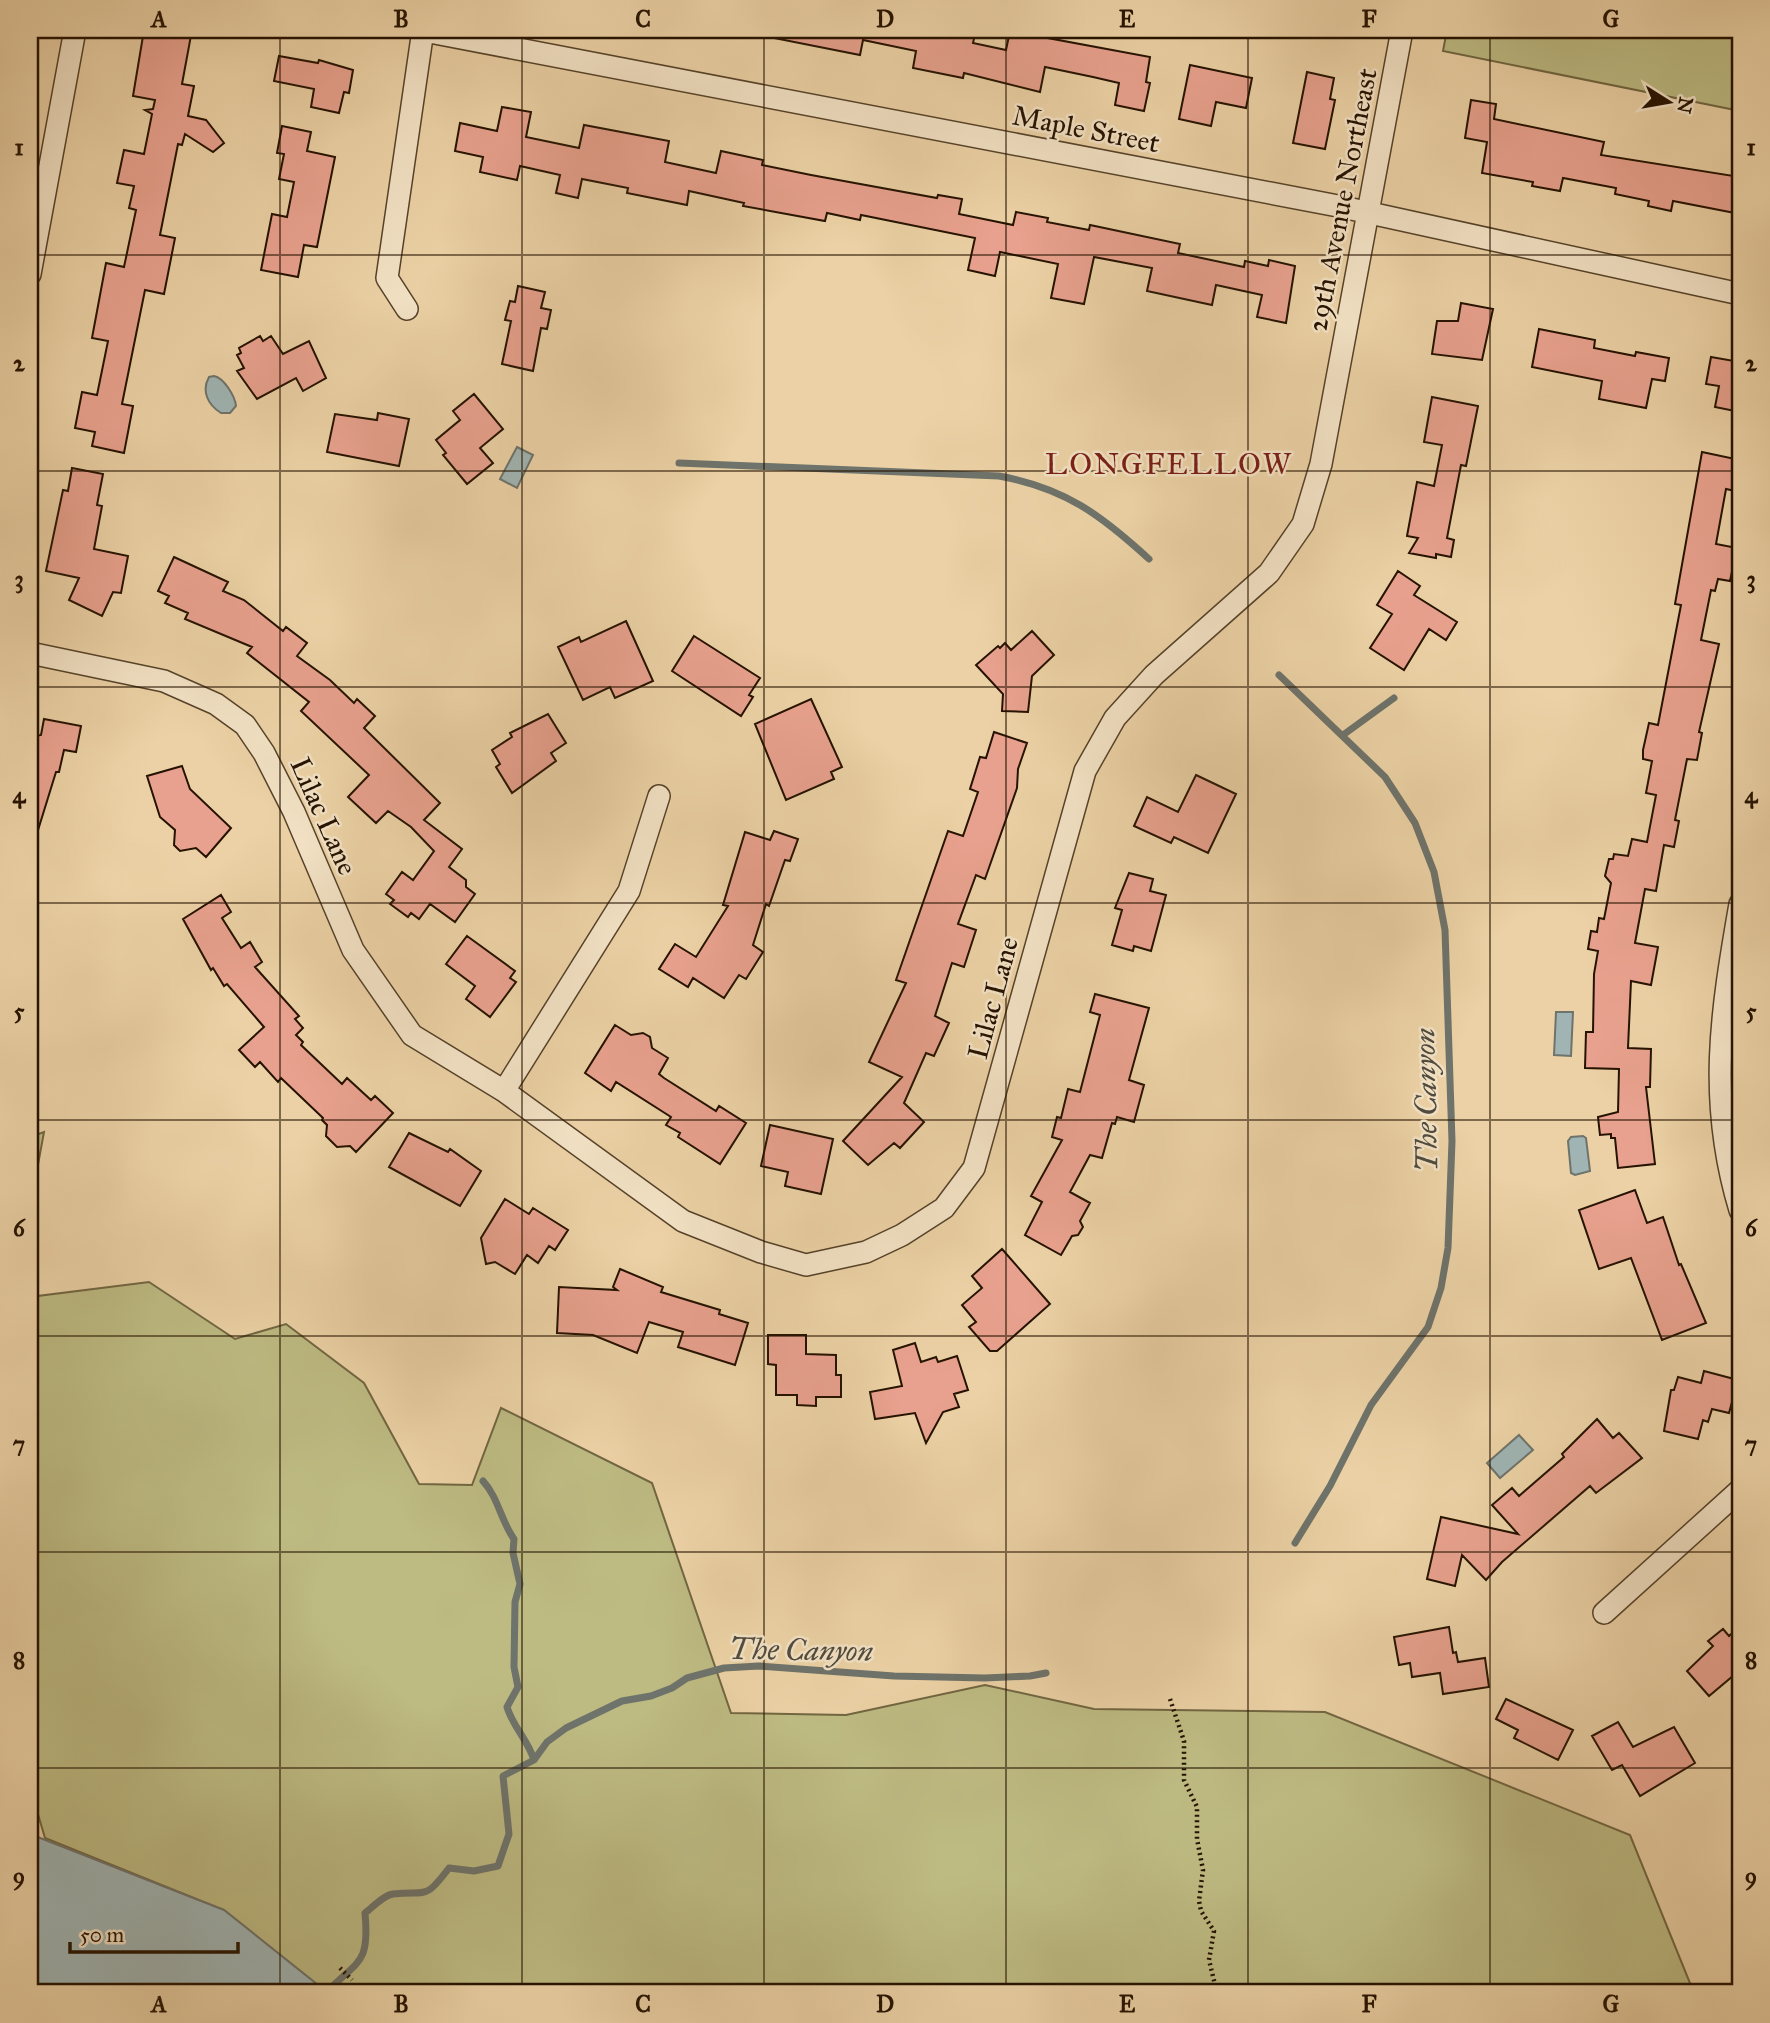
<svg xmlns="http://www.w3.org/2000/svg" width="1770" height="2023" font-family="'IM FELL Great Primer',serif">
  <rect width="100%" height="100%" fill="#ebd1a5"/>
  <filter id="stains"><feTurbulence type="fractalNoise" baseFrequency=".00286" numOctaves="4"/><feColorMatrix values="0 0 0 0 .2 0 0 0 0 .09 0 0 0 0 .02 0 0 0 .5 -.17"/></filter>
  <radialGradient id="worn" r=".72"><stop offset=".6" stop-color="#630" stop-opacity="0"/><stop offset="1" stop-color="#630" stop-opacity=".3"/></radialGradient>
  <!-- green -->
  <path fill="#bdba82" stroke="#716641" stroke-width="2" d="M 1447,30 L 1740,30 L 1740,111 L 1443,51 Z
    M 44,1132 L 30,1208 L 30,1137 Z
    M 149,1282 L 235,1339 L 286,1324 L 364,1383 L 419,1484 L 472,1485 L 501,1408 L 652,1483 L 731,1713 L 846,1715 L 985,1685 L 1094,1709 L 1325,1712 L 1630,1835 L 1694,1993 L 328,1993 L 224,1910 L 45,1838 L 30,1787 L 30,1297 Z"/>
  <!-- water -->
  <path fill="#9fb4b3" stroke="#6e736b" stroke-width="2" d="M 214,376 C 224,378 235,396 236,406 L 230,413 L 221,413 C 208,405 201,391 209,377 Z
    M 517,447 L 533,455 L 517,488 L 500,479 Z
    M 1556,1012 L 1573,1012 L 1571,1056 L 1554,1055 Z
    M 1583,1136 L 1586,1138 L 1590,1171 L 1575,1175 L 1571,1173 L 1568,1141 L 1571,1137 Z
    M 1519,1435 L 1533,1450 L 1500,1478 L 1487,1463 Z
    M 30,1834 L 224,1910 L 328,1993 L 30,1993 Z"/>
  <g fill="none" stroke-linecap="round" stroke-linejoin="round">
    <!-- stream -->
    <path stroke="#6e736b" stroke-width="7" d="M 679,463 L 999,476 C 1065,488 1101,515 1149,559
      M 1279,675 L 1385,777 L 1415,823 L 1434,872 L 1445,930 L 1452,1141 L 1448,1248 L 1441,1288 L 1428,1327 L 1371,1405 L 1330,1486 L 1295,1543
      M 1343,735 L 1394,698
      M 483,1481 C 498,1497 501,1521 514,1539 L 513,1553 L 520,1584 L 515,1602 L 514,1667 L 518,1687 L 507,1707 C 513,1727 528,1740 534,1760
      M 326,1993 C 357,1960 370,1966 365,1913 C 373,1907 384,1895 393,1894 C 428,1890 424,1901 449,1868 L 474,1871 L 498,1866 L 509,1834 L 503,1776 L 534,1760 L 547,1742 L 566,1728 L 622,1701 L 651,1696 L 672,1688 L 687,1678 L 724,1668 L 759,1666 L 894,1676 L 985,1678 L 1030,1676 L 1046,1673"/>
  </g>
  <!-- building -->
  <path fill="#e8a18e" stroke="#251200" stroke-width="2" d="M 144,30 L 192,30 L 182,84 L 194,86 L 188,116 L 206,120 L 224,143 L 213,152 L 185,134 L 182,145 L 178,144 L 160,235 L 175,238 L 164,294 L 145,290 L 122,404 L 133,406 L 124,453 L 92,446 L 95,432 L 75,428 L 82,392 L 97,395 L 108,341 L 92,338 L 106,263 L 124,267 L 136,210 L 129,208 L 134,186 L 117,183 L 124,150 L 144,154 L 152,114 L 145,110 L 153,109 L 155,100 L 133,96 Z
    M 775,30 L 976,30 L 973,43 L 1006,50 L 1010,31 L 1150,57 L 1146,82 L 1150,83 L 1144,111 L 1115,105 L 1119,83 L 1093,77 L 1045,67 L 1040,92 L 964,73 L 963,78 L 913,68 L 916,51 L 863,40 L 860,55 L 774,38 Z
    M 279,56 L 318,63 L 319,60 L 353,70 L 349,93 L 344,92 L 339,113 L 311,107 L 314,89 L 274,81 Z
    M 1190,65 L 1252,78 L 1246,108 L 1216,102 L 1211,126 L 1179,119 Z
    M 1307,72 L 1334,78 L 1330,99 L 1335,100 L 1325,149 L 1293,143 Z
    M 1471,100 L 1496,104 L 1494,119 L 1604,142 L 1601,155 L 1740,177 L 1740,214 L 1673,201 L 1671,211 L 1648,206 L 1649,201 L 1615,194 L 1616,188 L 1563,178 L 1560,191 L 1532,186 L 1533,182 L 1482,173 L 1487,142 L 1465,138 Z
    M 502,107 L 531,112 L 526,137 L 579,148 L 584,125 L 669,141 L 665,162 L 716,173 L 721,151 L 763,160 L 762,165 L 811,175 L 937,198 L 938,195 L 962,199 L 959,214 L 1013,225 L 1016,212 L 1048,218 L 1047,222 L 1089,230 L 1090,225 L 1180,244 L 1178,253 L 1244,267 L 1245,261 L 1268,266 L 1269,260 L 1295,266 L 1286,323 L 1257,317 L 1262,295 L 1216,285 L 1212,305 L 1147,291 L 1152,268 L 1094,257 L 1084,304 L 1051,298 L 1058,264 L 1000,252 L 995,276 L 968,270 L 975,238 L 861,215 L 860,220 L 827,213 L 825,221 L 743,206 L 744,203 L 689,191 L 687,205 L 627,193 L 628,188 L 582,179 L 578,198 L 556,193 L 560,175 L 520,166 L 517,180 L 480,172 L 483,157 L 455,151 L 460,123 L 497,131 Z
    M 282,126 L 311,132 L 307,151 L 335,157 L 317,247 L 304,245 L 298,277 L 261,270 L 272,214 L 287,217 L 294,182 L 279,179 L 284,154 L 277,153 Z
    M 518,286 L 545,292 L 541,308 L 551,310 L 547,329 L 541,328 L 533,371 L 502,364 L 511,321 L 505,320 L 510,301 L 515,302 Z
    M 1461,303 L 1493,309 L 1482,360 L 1432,354 L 1437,321 L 1458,321 Z
    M 1539,329 L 1595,340 L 1594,348 L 1635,356 L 1636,352 L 1669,358 L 1665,381 L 1652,379 L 1646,408 L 1599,399 L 1602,381 L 1532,367 Z
    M 260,336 L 263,341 L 271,336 L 283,354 L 309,341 L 326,378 L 303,391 L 296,378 L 257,399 L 237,371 L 244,368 L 237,355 L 241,353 L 239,348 Z
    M 1711,357 L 1740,362 L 1740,412 L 1715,407 L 1719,386 L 1706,384 Z
    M 474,394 L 503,429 L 480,448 L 493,463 L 467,484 L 443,455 L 446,453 L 436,440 L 460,420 L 453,411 Z
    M 1432,397 L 1478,406 L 1466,466 L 1461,465 L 1447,538 L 1454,540 L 1451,557 L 1436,554 L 1436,558 L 1409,553 L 1418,538 L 1407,536 L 1417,482 L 1434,486 L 1442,445 L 1424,442 Z
    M 378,413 L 409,419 L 399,466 L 327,452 L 335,414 L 377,420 Z
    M 1702,452 L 1740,460 L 1740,492 L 1726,489 L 1716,544 L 1737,548 L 1730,581 L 1718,579 L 1715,591 L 1711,590 L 1701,640 L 1719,644 L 1699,732 L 1702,733 L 1697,760 L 1687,759 L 1675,820 L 1679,821 L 1674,847 L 1664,845 L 1656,891 L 1645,889 L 1635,943 L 1658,947 L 1651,985 L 1631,981 L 1628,1048 L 1651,1049 L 1650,1087 L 1646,1087 L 1655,1164 L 1618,1168 L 1615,1138 L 1611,1138 L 1611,1134 L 1600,1135 L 1598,1117 L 1618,1112 L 1619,1069 L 1585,1068 L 1586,1032 L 1593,1032 L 1594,974 L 1598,951 L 1588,949 L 1591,931 L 1597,932 L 1599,918 L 1604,919 L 1611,883 L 1605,876 L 1609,859 L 1613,859 L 1614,854 L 1628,856 L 1632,839 L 1647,842 L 1656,795 L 1646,793 L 1652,761 L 1643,759 L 1643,750 L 1649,723 L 1658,725 L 1681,605 L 1675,604 Z
    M 72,468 L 103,474 L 97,505 L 102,506 L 94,549 L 128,556 L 121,593 L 113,592 L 102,616 L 69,600 L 79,578 L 46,571 L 63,490 L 68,491 Z
    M 174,557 L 228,582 L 223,591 L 244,600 L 283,631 L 286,627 L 307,643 L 297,656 L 330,680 L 354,703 L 357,699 L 375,716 L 364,728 L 440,803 L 424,820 L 462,849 L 449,867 L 466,880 L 466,887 L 475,894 L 455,922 L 430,904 L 419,919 L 411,913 L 408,917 L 390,904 L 394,900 L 386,894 L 402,872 L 413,880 L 434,851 L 411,827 L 388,811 L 376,823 L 348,797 L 369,775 L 301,711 L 309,702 L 247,653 L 252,647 L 185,619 L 188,613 L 165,603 L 169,596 L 158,591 Z
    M 1398,571 L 1420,586 L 1414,595 L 1457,622 L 1446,640 L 1429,629 L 1404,670 L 1370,648 L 1392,614 L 1377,605 Z
    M 626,621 L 653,681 L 615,698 L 610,687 L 583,700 L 558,647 L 579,637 L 581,642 Z
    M 1032,631 L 1054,655 L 1032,676 L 1028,712 L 1002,711 L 1003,694 L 976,665 L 998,646 L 1000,648 L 1005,643 L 1011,650 Z
    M 694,636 L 760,678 L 749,695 L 753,697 L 741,716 L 672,671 Z
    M 811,699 L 842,767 L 831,772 L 834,779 L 786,800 L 755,724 Z
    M 548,714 L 566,743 L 551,753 L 556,761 L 512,793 L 496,767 L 500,764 L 492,750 L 512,737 L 510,733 Z
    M 44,719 L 81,726 L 76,752 L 64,750 L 59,772 L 56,772 L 34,843 L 30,842 L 30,737 L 41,735 Z
    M 994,732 L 1027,743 L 1018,769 L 1017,788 L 985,879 L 976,875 L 958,924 L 976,930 L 964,967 L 952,963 L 935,1016 L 949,1023 L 934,1056 L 926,1053 L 904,1103 L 924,1122 L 900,1148 L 894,1143 L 868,1165 L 843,1141 L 902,1077 L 869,1062 L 906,983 L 896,980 L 948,831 L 963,836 L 978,792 L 970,789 L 980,757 L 986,758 Z
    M 182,766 L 190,789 L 231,828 L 206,857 L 196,848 L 180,851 L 174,845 L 175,830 L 160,817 L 147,776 Z
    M 1196,775 L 1236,794 L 1208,853 L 1174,837 L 1171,843 L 1134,826 L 1147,797 L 1178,812 Z
    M 774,831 L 798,839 L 790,861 L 785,860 L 769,906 L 766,904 L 753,945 L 763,952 L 746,979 L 739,975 L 724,998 L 693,978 L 688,987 L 659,969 L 675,944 L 696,957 L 728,906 L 723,905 L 745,832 L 770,840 Z
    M 1129,873 L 1153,879 L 1150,891 L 1166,895 L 1151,951 L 1134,946 L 1133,951 L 1112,945 L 1122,910 L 1115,908 Z
    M 221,895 L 231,912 L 222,918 L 241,948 L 250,942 L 262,962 L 255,967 L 299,1016 L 295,1019 L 303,1028 L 296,1035 L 303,1042 L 301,1045 L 342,1084 L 347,1078 L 371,1100 L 375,1096 L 393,1113 L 356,1152 L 350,1146 L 337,1147 L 326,1136 L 327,1125 L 322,1120 L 323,1118 L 281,1078 L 278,1082 L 260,1062 L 255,1067 L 239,1050 L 264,1027 L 227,984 L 224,986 L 213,968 L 211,970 L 183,919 Z
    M 467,936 L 515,971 L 510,978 L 516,982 L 490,1017 L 466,999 L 475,986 L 446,964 Z
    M 1095,994 L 1149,1008 L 1129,1080 L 1144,1085 L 1134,1122 L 1117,1117 L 1115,1124 L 1112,1123 L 1102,1158 L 1090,1155 L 1070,1192 L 1090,1203 L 1080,1221 L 1083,1227 L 1078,1235 L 1072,1236 L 1061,1255 L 1025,1235 L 1042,1202 L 1031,1196 L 1062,1140 L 1052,1137 L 1057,1117 L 1061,1118 L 1068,1089 L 1080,1092 L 1100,1015 L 1090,1012 Z
    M 615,1025 L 631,1035 L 643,1033 L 650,1037 L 652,1048 L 668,1058 L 659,1074 L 664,1078 L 716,1111 L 719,1106 L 746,1123 L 720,1164 L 678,1137 L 680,1133 L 666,1125 L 671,1117 L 616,1082 L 611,1091 L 585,1073 Z
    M 770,1125 L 833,1139 L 821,1194 L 785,1186 L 788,1172 L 761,1166 Z
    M 409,1133 L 448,1152 L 450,1149 L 481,1171 L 460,1206 L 389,1167 Z
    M 1635,1190 L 1647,1223 L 1663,1217 L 1679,1265 L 1681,1264 L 1706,1323 L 1662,1340 L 1631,1258 L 1599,1269 L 1579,1210 Z
    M 505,1199 L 529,1214 L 533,1208 L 568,1230 L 555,1250 L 549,1246 L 538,1263 L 527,1255 L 515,1274 L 495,1262 L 486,1264 L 481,1238 Z
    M 1002,1249 L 1050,1304 L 997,1351 L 990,1351 L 969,1327 L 976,1322 L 962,1305 L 982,1288 L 972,1276 Z
    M 620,1269 L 663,1287 L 661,1292 L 720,1310 L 719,1314 L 748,1323 L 735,1365 L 678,1347 L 683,1332 L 649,1322 L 637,1353 L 593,1335 L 557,1333 L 559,1287 L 617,1290 L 613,1287 Z
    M 768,1335 L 806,1335 L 806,1354 L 836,1355 L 836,1375 L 841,1375 L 841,1397 L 816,1397 L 816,1406 L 797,1405 L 797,1395 L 776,1395 L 776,1365 L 768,1364 Z
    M 915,1343 L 921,1362 L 936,1357 L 938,1362 L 957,1356 L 968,1390 L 954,1394 L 959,1407 L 943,1412 L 926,1443 L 915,1413 L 875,1419 L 870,1392 L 902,1386 L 893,1350 Z
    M 1704,1371 L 1738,1380 L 1729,1413 L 1712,1409 L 1708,1422 L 1703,1420 L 1698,1439 L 1664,1431 L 1671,1390 L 1674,1390 L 1678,1377 L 1701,1383 Z
    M 1597,1419 L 1613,1438 L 1619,1433 L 1642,1458 L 1596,1493 L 1590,1486 L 1502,1562 L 1486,1580 L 1462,1555 L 1455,1586 L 1427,1579 L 1441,1517 L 1518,1534 L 1492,1505 L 1512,1488 L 1519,1496 L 1564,1457 L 1562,1454 Z
    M 1740,1626 L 1740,1670 L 1709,1696 L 1687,1671 L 1713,1646 L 1708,1641 L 1723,1629 L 1729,1636 Z
    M 1449,1627 L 1453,1653 L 1456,1652 L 1458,1662 L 1485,1658 L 1489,1687 L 1443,1694 L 1440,1673 L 1412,1677 L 1410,1663 L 1399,1665 L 1394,1637 Z
    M 1506,1699 L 1573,1730 L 1558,1760 L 1514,1738 L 1518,1730 L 1496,1719 Z
    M 1618,1722 L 1633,1747 L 1674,1727 L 1695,1763 L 1640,1796 L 1622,1765 L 1612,1770 L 1592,1736 Z"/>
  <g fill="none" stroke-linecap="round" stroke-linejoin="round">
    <!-- street casing -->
    <g stroke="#564229" stroke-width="24">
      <path id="street" d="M 419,30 L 1338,206 L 1740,294
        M 30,274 L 75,30
        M 407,309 L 387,278 L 423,30
        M 30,653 L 164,681 L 216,704 L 245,725 L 264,753 L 294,812 L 353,950 L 412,1035 L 504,1091 L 683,1221 L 761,1252 L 806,1265 L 866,1252 L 902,1235 L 944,1208 L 974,1168 L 1085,771 L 1115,718 L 1154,675 L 1269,573 L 1303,524 L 1321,464 L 1402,30
        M 1740,904 C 1721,1013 1707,1101 1740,1210
        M 504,1091 L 629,891 L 659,796
        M 1604,1613 L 1740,1490"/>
    </g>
    <!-- path -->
    <path stroke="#251200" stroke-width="4.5" stroke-dasharray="2 3.5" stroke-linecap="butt" d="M 1170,1699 L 1184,1741 L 1184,1780 L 1197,1807 L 1197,1839 L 1203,1870 L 1199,1901 L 1201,1911 L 1214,1931 L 1209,1960 L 1217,1993
      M 340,1968 L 352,1980"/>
    <!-- street -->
    <use href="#street" stroke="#f2e1c4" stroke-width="21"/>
  </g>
  <!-- grid -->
  <path fill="none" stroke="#251200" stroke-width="2" stroke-opacity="0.55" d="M 280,30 L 280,1993M 522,30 L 522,1993M 764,30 L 764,1993M 1006,30 L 1006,1993M 1248,30 L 1248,1993M 1490,30 L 1490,1993M 30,255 L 1740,255M 30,471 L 1740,471M 30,687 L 1740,687M 30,903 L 1740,903M 30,1120 L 1740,1120M 30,1336 L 1740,1336M 30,1552 L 1740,1552M 30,1768 L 1740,1768"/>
  <g text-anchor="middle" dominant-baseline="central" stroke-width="5" stroke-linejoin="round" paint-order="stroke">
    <!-- street labels -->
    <g font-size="28" fill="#251200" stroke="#f2e1c4">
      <text transform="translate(1086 129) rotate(11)">Maple Street</text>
      <text transform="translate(1342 200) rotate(-79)">29th Avenue Northeast</text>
      <text transform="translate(324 816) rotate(66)">Lilac Lane</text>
      <text transform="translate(993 998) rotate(-75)">Lilac Lane</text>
    </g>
    <!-- neighbourhood labels -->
    <g font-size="30" letter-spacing="2" fill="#7a1f14" stroke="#f2e1c4">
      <text x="1169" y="464">LONGFELLOW</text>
    </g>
    <!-- water labels -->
    <g font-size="30" font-style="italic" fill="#504b3f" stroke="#f2e1c4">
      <text transform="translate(1426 1100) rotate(-91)">The Canyon</text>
      <text transform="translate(801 1650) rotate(1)">The Canyon</text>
    </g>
  </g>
  <!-- margin -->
  <rect width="1770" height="2023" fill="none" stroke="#ebd1a5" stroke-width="77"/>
  <!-- north arrow -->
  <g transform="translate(1669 102) rotate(101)" stroke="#f2e1c4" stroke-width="5" paint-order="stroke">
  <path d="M0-5L12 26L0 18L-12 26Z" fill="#251200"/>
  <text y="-10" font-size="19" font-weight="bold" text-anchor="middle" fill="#251200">N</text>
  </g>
  <!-- scale -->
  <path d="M70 1942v10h168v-10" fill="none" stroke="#251200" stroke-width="3.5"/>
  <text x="80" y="1942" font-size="21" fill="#251200" stroke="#f2e1c4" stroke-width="5" paint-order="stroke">50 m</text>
  <rect x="38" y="38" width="1694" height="1946" fill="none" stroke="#251200" stroke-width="2.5"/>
  <g font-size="23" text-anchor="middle" font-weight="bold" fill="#251200">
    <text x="159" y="27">A</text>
    <text x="401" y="27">B</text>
    <text x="643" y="27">C</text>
    <text x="885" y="27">D</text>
    <text x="1127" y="27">E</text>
    <text x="1369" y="27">F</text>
    <text x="1611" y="27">G</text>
    <text x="19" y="155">1</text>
    <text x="1751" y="155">1</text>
    <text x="19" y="371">2</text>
    <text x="1751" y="371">2</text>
    <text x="19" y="587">3</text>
    <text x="1751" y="587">3</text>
    <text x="19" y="803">4</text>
    <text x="1751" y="803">4</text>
    <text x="19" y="1019">5</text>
    <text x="1751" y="1019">5</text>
    <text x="19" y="1236">6</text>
    <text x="1751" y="1236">6</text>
    <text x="19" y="1452">7</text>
    <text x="1751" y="1452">7</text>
    <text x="19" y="1668">8</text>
    <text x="1751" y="1668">8</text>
    <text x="19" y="1884">9</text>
    <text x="1751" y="1884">9</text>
    <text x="159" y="2012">A</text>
    <text x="401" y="2012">B</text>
    <text x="643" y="2012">C</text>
    <text x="885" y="2012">D</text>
    <text x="1127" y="2012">E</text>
    <text x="1369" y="2012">F</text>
    <text x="1611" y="2012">G</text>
  </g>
  <rect width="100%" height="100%" filter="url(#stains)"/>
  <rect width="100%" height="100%" fill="url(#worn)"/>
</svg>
